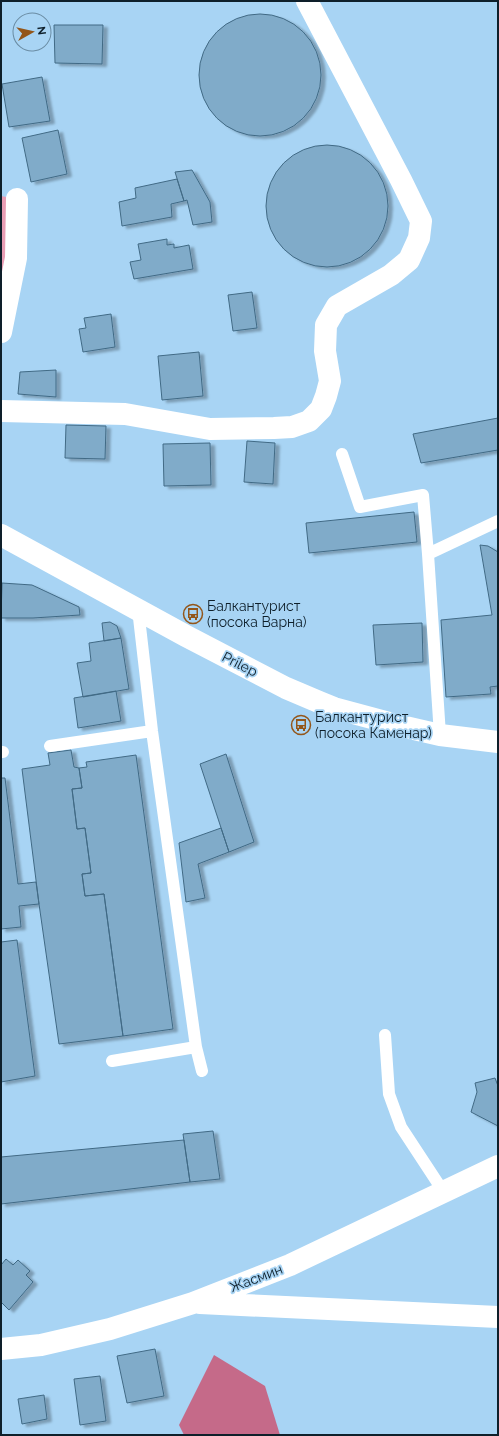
<svg xmlns="http://www.w3.org/2000/svg" width="499" height="1436" font-family="Raleway,sans-serif">
  <defs>
    <filter id="shadow"><feDropShadow dx="4.5" dy="2.5" stdDeviation="1" flood-color="#0004"/></filter>
  </defs>
  <rect width="100%" height="100%" fill="#a8d4f4"/>
  <!-- green -->
  <path fill="#e89db4" d="M 1,196 L 17,199 L 1,332 Z"/>
  <!-- forest -->
  <path fill="#c56a89" d="M 214,1355 L 265,1386 L 280,1435 L 184,1435 L 179,1425 Z"/>
  <!-- building -->
  <path fill="#80abc9" stroke="#416a85" filter="url(#shadow)" d="M199 75a61 61 0 1 1 122 0a61 61 0 1 1-122 0Z
    M 54,25 L 103,25 L 102,64 L 55,63 Z
    M 42,77 L 50,121 L 9,127 L 2,84 Z
    M 58,130 L 67,174 L 31,182 L 22,138 Z
    M266 206a61 61 0 1 1 122 0a61 61 0 1 1-122 0Z
    M 192,170 L 210,202 L 212,222 L 193,225 L 187,200 L 184,201 L 175,172 Z
    M 177,179 L 184,201 L 171,204 L 172,217 L 122,226 L 119,202 L 136,198 L 135,188 Z
    M 167,239 L 167,245 L 174,244 L 174,248 L 189,245 L 193,269 L 134,279 L 130,262 L 141,260 L 138,244 Z
    M 252,292 L 257,328 L 233,331 L 228,295 Z
    M 111,314 L 115,347 L 83,352 L 79,329 L 86,328 L 84,318 Z
    M 199,352 L 203,396 L 162,400 L 158,356 Z
    M 56,370 L 56,397 L 18,394 L 20,372 Z
    M 498,418 L 498,450 L 421,463 L 413,434 Z
    M 66,425 L 106,426 L 105,459 L 65,458 Z
    M 247,441 L 275,443 L 273,484 L 244,482 Z
    M 210,443 L 211,485 L 164,486 L 163,444 Z
    M 414,512 L 417,542 L 309,553 L 306,523 Z
    M 480,545 L 488,546 L 498,552 L 498,686 L 490,687 L 491,694 L 446,697 L 441,620 L 492,615 Z
    M 2,583 L 32,585 L 79,607 L 80,615 L 33,618 L 1,618 Z
    M 110,622 L 117,626 L 121,638 L 104,641 L 102,623 Z
    M 422,623 L 423,662 L 376,665 L 373,625 Z
    M 121,638 L 129,689 L 83,697 L 77,663 L 91,661 L 89,643 Z
    M 116,691 L 121,721 L 78,728 L 74,698 Z
    M 71,750 L 74,767 L 79,768 L 82,788 L 72,789 L 77,829 L 85,828 L 91,873 L 82,874 L 85,896 L 104,894 L 123,1036 L 59,1044 L 39,904 L 22,769 L 50,765 L 48,753 Z
    M 226,754 L 254,842 L 229,852 L 200,764 Z
    M 136,755 L 173,1029 L 123,1036 L 104,894 L 85,896 L 82,874 L 91,873 L 85,828 L 77,829 L 72,789 L 82,788 L 79,768 L 87,767 L 86,762 Z
    M 1,778 L 5,778 L 18,884 L 36,882 L 39,904 L 19,906 L 21,927 L 1,929 Z
    M 221,828 L 229,852 L 198,864 L 205,898 L 186,902 L 179,843 Z
    M 17,940 L 35,1076 L 1,1082 L 1,942 Z
    M 495,1078 L 498,1086 L 498,1126 L 471,1112 L 477,1092 L 475,1083 Z
    M 213,1131 L 220,1179 L 190,1182 L 183,1134 Z
    M 184,1140 L 190,1182 L 1,1204 L 1,1157 Z
    M 6,1259 L 13,1265 L 18,1260 L 30,1271 L 26,1275 L 33,1282 L 9,1310 L 1,1302 L 1,1265 Z
    M 155,1349 L 164,1396 L 127,1403 L 117,1356 Z
    M 100,1376 L 106,1421 L 80,1425 L 74,1379 Z
    M 44,1395 L 47,1419 L 22,1424 L 18,1399 Z"/>
  <g fill="none" stroke-linecap="round" stroke-linejoin="round">
    <!-- service -->
    <path stroke="#fff" stroke-width="12" d="M 342,454 L 360,507 L 423,495 L 428,554
      M 138,609 L 152,731 L 196,1047 L 202,1071
      M 440,735 L 428,554 L 498,521
      M 50,746 L 152,731
      M 1,752 L 3,752
      M 385,1035 L 389,1094 L 401,1127 L 443,1191
      M 112,1061 L 196,1047"/>
    <!-- minor -->
    <path stroke="#fff" stroke-width="22" d="M 1,332 L 16,258 L 17,199
      M 1,411 L 125,414 L 210,429 L 274,428 L 292,427 L 309,421 L 321,409 L 326,396 L 330,381 L 325,351 L 326,325 L 337,306 L 391,275 L 409,260 L 419,238 L 421,221 L 401,180 L 307,1
      M 200,1303 L 498,1317
      M 1,1349 L 41,1345 L 110,1329 L 193,1303 L 290,1265 L 498,1166"/>
    <!-- tertiary -->
    <path stroke="#fff" stroke-width="22" d="M 1,535 L 186,636 L 286,688 L 319,702 L 334,708 L 401,726 L 440,735 L 498,742"/>
  </g>
  <!-- icons -->
  <defs>
    <g id="bus-ring" transform="scale(1)"><circle r="9.5" fill="#a8d4f4" stroke="#93561a" stroke-width="1.5"/><path d="M-5-6H5V4H4V6H2V4H-2V6H-4V4H-5ZM-3.5-4V0h7V-4ZM-3.5 1.2v1.5H-2V1.2ZM2 1.2v1.5H3.5V1.2Z" fill="#93561a"/></g>
  </defs>
  <g fill-rule="evenodd">
    <use href="#bus-ring" x="193" y="614"/>
    <use href="#bus-ring" x="301" y="725"/>
  </g>
  <g text-anchor="middle" dominant-baseline="central" stroke-width="3.5" stroke-linejoin="round" paint-order="stroke">
    <!-- poi labels -->
    <g font-size="14" fill="#0e1f2a" stroke="#a8d4f4" text-anchor="start">
      <text x="207" y="606">Балкантурист<tspan x="207" dy="16">(посока Варна)</tspan></text>
      <text x="315" y="717">Балкантурист<tspan x="315" dy="16">(посока Каменар)</tspan></text>
    </g>
    <!-- street labels -->
    <g font-size="14" fill="#0e1f2a" stroke="#a8d4f4">
      <text transform="translate(240 664) rotate(27)">Prilep</text>
      <text transform="translate(256 1278) rotate(-21)">Жасмин</text>
    </g>
  </g>
  <!-- border -->
  <rect width="499" height="1436" fill="none" stroke="#0e1f2a" stroke-width="4"/>
  <!-- north arrow -->
  <g transform="translate(32 32) rotate(82)"><circle r="19" fill="#a8d4f4" stroke="#6a8ca3"/>
  <path d="M0-3L7 15L0 10L-7 15Z" fill="#93561a"/>
  <text y="-6" font-size="11" font-weight="bold" text-anchor="middle" fill="#0e1f2a">N</text>
  </g>
</svg>
